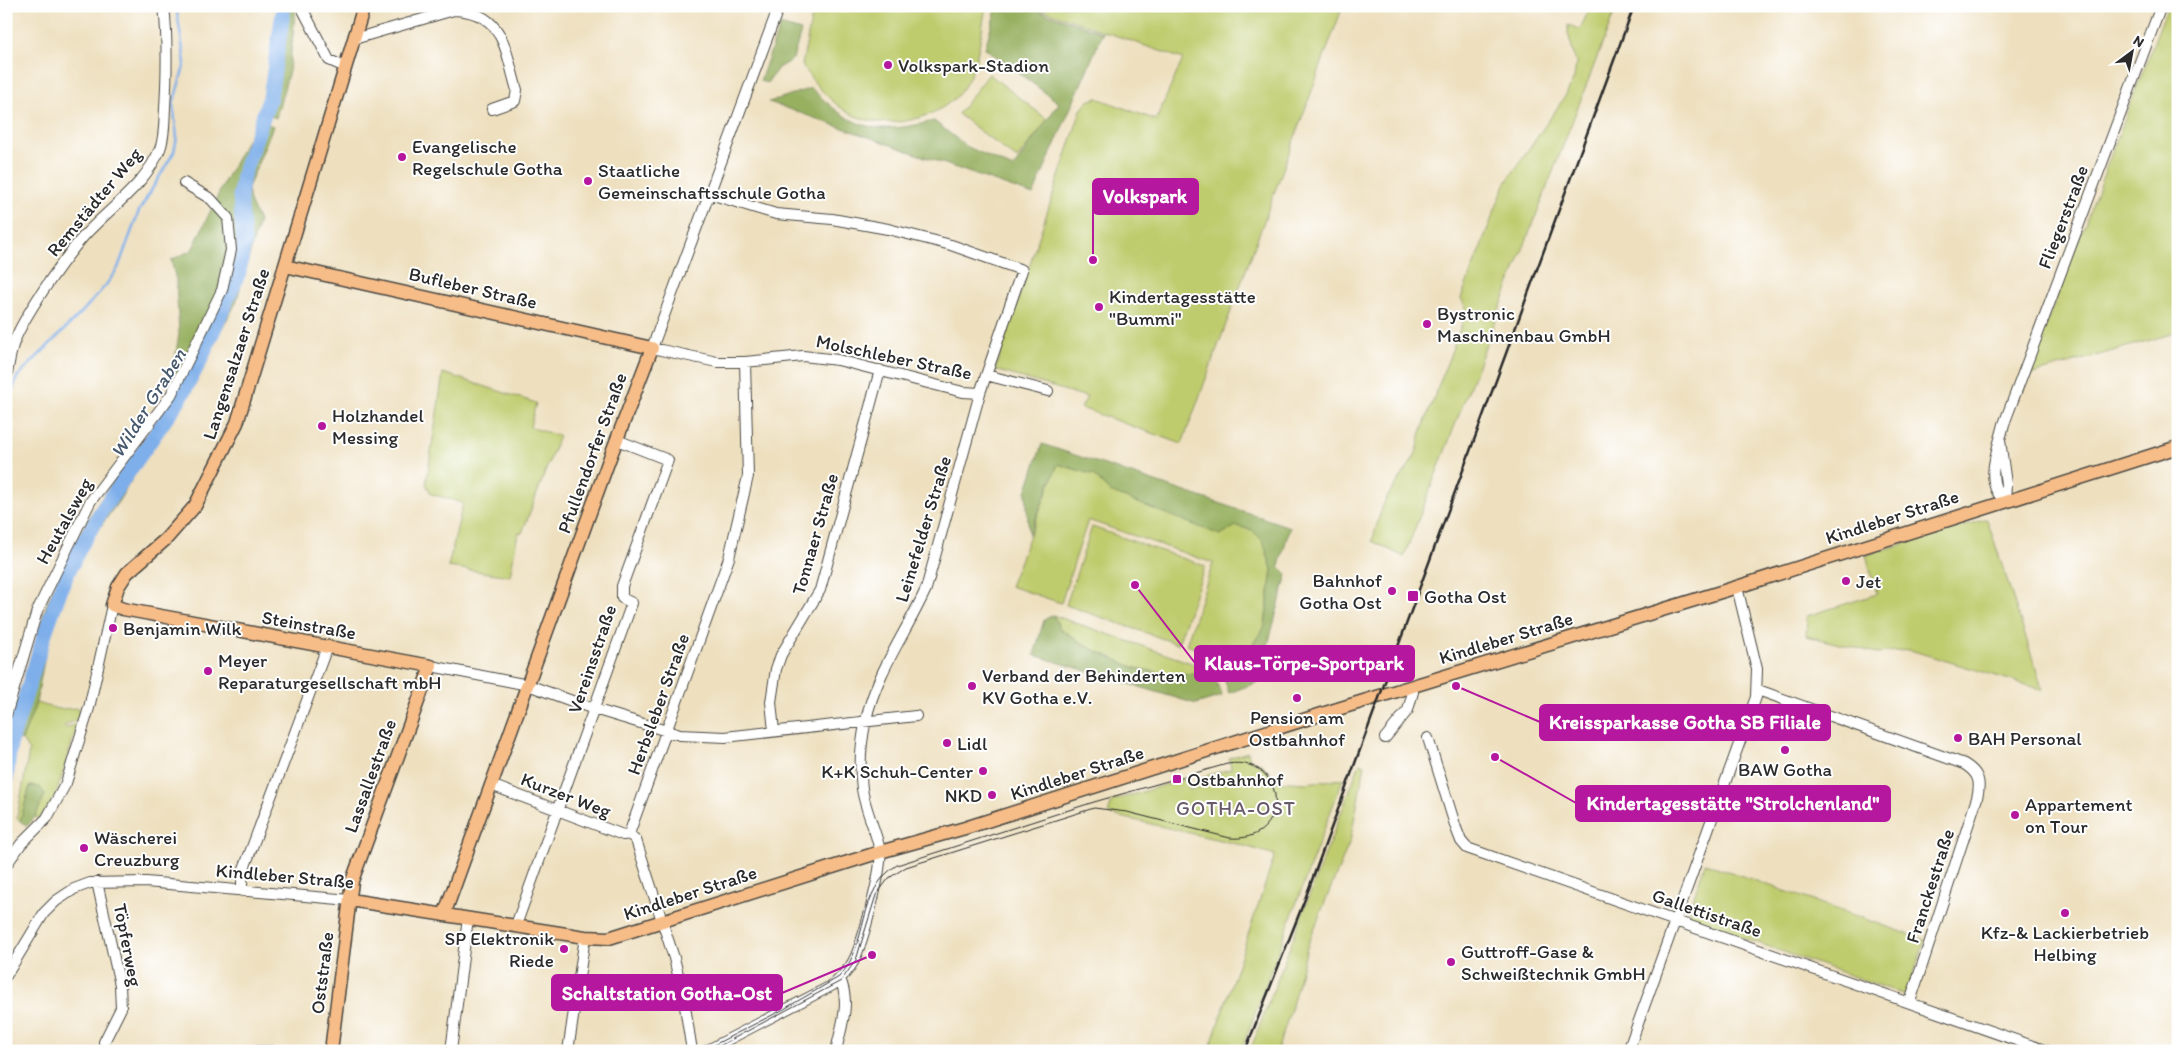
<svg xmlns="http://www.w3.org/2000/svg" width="2184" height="1057" font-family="Itim,sans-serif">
  <rect width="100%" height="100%" fill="#fff"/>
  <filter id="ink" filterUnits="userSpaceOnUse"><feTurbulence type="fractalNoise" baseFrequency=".02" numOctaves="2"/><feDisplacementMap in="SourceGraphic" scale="10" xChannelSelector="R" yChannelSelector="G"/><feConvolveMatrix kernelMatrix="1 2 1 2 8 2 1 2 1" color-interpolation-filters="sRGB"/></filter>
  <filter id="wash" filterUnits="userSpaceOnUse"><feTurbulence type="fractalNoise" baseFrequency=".0096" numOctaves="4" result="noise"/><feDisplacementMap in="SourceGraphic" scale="20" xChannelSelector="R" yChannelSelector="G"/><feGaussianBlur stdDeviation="1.12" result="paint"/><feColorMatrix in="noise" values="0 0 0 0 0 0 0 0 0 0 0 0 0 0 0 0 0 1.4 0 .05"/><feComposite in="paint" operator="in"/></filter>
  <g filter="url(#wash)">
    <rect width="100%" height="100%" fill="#eee0bf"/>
    <!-- green -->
    <path fill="#bfcc6e" stroke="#757c4c" d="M 814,6 L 986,6 C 981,32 979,64 964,87 C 942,121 882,133 847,112 C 829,100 813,83 802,65 Z
      M 1031,6 L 1343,6 L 1182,444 L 1081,408 L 1087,397 L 995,370 L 1081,110 L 1088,101 L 1097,98 L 1156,120 L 1183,59 Z
      M 1591,6 L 1617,6 L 1404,557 L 1372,541 C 1377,527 1380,508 1388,496 C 1400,476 1419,459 1420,435 L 1467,310 L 1461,298 L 1505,184 L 1566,95 L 1574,78 L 1576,63 L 1568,33 L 1568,25 L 1580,29 Z
      M 2171,6 L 2178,6 L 2178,332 L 2027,376 L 2166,10 Z
      M 989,74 L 1048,120 L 1017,159 L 958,114 Z
      M 443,373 L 536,403 L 530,427 L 559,436 L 522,533 L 518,533 L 510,576 L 448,567 L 463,503 L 431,494 L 426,484 Z
      M 1058,464 L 1094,475 L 1110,492 L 1253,530 L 1263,541 L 1272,569 L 1265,625 L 1250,649 L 1232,660 L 1186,645 L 1213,563 L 1088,520 L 1061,603 L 1010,586 Z
      M 1987,519 L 2043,690 L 1910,650 L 1877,653 L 1806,636 L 1807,616 L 1877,594 L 1866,555 Z
      M 1092,527 L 1205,566 L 1178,644 L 1066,605 Z
      M 1053,615 L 1200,666 L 1196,673 L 1173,675 L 1135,668 L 1092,649 L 1060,629 Z
      M 36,703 L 58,709 L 78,708 L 79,718 L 64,726 L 66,728 L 78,723 L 56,795 L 39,819 L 35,817 L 45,795 L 30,786 L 20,821 L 17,818 L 29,751 L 22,740 Z
      M 1248,752 L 1250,760 L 1262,764 L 1276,781 L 1305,783 L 1343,779 L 1241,1051 L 1209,1051 L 1275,855 L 1241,845 L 1108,814 L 1112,801 L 1185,779 L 1190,790 L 1202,786 L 1200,777 L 1231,769 L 1229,758 Z
      M 1360,763 L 1365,765 L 1350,841 L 1308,944 L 1291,1009 L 1277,1051 L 1250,1051 Z
      M 1705,863 L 1925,940 L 1906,995 L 1687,918 Z"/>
    <!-- forest -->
    <path fill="#97b061" stroke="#616e46" d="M 280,6 L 296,6 L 289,71 L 276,118 L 261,112 Z
      M 997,6 L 1025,6 L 1103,33 L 1033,195 L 769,102 L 811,88 C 855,131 875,135 934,121 L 966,146 L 1013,168 L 1059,103 L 985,48 Z
      M 780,25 L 801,31 L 793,59 L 778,68 L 767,83 L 760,81 Z
      M 258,120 L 273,126 L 248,188 L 250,201 L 259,221 L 236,303 L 186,393 L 118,502 L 83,551 L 50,629 L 36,703 L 22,740 L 8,736 L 46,606 L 63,565 L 87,520 L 112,483 L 167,408 L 179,334 L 176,280 L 171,260 L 192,250 L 225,180 Z
      M 1042,444 L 1290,527 L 1279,566 L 1287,574 L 1258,682 L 1229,693 L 1216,655 L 1233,660 L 1250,649 L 1265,625 L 1272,569 L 1263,541 L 1252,530 L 1236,526 L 1220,535 L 1110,492 L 1094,475 L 1058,464 L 1029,535 L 1026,492 Z
      M 1053,615 L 1060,629 L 1092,649 L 1135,668 L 1173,675 L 1196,673 L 1200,666 L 1213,674 L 1222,696 L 1196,704 L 1034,655 L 1044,620 Z
      M 30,786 L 40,787 L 45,795 L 35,817 L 27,826 L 20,821 Z"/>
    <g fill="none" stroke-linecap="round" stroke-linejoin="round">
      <!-- stream -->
      <path stroke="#7eafea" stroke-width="2.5" d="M 6,410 L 17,377 L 83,311 L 106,285 L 118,268 L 139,211 L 174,152 L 177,137 L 173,104 L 185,63 L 176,6"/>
      <!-- river -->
      <path stroke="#7eafea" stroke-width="15" d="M 6,780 L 10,745 L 46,630 L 63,583 L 79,549 L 102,510 L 181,397 L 201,359 L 239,272 L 244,242 L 240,196 L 243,175 L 270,97 L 284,6"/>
    </g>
  </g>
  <g filter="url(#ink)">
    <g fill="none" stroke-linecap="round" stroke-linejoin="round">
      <!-- minor casing -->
      <g stroke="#484641" stroke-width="12">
        <path id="minor" d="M 301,6 L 329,60 L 345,67
          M 779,6 L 652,348 L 717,362 L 745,362 L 803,356 L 838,360 L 963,392 L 980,393
          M 354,39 L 454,10 C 505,12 505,51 517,90 L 515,101 L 492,109
          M 986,375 L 1048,391
          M 6,379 C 8,368 10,356 13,345 C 22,318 63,260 83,237 C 108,209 145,186 160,149 C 165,136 164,122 165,108 C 167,74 168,41 164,6
          M 2000,440 L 2006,484 L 2005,501 C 1982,483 1999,447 2004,424 L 2161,6
          M 431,666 L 528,685 L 594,709 L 680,735 L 725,737 L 916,716
          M 1758,690 L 1964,764 C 1979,773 1981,782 1977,798 L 1910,1002
          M 6,715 L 37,611 L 90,502 L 171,395 L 222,290 L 231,250 L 228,218 L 211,199 L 184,183
          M 774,731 L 771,702 L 776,669 L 781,655 L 820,590 L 880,370
          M 1385,738 L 1408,710 L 1413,692
          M 1428,738 L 1456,828 L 1461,841 L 1467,848 L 2047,1051
          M 491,785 L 623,835 L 629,834
          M 6,865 L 21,844 L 47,818 L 66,783 L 89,708 L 112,605
          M 97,882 L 120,985 L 121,1008 L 104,1042
          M 242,891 L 242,874 L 327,647
          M 516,925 L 632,603 L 622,598 L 622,586 L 668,460 L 617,440
          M 6,976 L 44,913 L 56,901 L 74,889 L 90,883 L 146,882 L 350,900
          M 257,1051 L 272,1051
          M 451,1051 L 468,918
          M 568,1051 L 585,937
          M 692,1051 L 684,1000 L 674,958 L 636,840 L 629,834 L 729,558 L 748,476 L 745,362
          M 706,1051 L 833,985 C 841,978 848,971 853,962 C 862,945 883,869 880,851 C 876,830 865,810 862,789 C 859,766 861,742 866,720 C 876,673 906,633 926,589 L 980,393 L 1022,270 L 951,245 L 888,229 L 832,219 L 776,214 L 710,194
          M 836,1051 C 841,1027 851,1003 840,979
          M 1628,1051 L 1756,697 L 1757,669 L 1737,587"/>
      </g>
      <!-- major casing -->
      <g stroke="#484641" stroke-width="15">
        <path id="major" d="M 285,266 L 652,348 L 609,460 L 444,915
          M 350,900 L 585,937 L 609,938 L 880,852 L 965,828 L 1341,708 L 1737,587 L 2178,447
          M 331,1051 L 352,881 L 431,666 L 123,609 L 112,605 L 118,587 L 127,573 L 166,539 L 195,506 L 237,423 L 364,6"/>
      </g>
      <!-- minor -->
      <use href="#minor" stroke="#fff" stroke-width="10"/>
      <!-- major -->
      <use href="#major" stroke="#f7bd88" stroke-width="12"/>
      <!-- tram -->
      <path stroke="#2b2b2b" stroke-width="1" d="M 238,1051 L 265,1049 L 293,1051
        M 702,1051 L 784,1009 L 839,977 C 870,944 856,891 897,865 L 1094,802 L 1227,764 C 1289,754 1293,843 1230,838 L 1127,812 L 1094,808 L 906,867 L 889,878 L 876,895 L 856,960 L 841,981 L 710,1051"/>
      <!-- rail -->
      <path stroke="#2b2b2b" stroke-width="2.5" d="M 1245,1051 L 1305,899 L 1634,6"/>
    </g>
  </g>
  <!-- markers -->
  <g fill="#b5179e" stroke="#fff" stroke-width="2">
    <circle cx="888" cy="65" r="5"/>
    <circle cx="402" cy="157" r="5"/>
    <circle cx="588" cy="181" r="5"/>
    <circle cx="1099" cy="307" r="5"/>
    <circle cx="1427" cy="324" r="5"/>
    <circle cx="322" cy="426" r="5"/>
    <circle cx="1846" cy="581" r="5"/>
    <circle cx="1392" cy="591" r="5"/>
    <rect x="1407" y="590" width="12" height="12" rx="2.5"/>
    <circle cx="113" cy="628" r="5"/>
    <circle cx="208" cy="671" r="5"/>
    <circle cx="972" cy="686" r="5"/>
    <circle cx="1297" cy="698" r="5"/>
    <circle cx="1958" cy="738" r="5"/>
    <circle cx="947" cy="743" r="5"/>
    <circle cx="1785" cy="750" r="5"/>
    <circle cx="983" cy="771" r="5"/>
    <rect x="1172" y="774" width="10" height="10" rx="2.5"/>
    <circle cx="992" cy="795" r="5"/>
    <circle cx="2015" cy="815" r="5"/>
    <circle cx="84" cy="848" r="5"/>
    <circle cx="2065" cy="913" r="5"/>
    <circle cx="564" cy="949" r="5"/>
    <circle cx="1451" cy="962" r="5"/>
  </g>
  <g text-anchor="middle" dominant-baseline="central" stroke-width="4" stroke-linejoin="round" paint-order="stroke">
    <!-- poi labels -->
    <g font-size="19" fill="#2b2b2b" stroke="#fff" text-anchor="start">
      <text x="898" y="65">Volkspark-Stadion</text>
      <text x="412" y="146">Evangelische<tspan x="412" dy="22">Regelschule Gotha</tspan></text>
      <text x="598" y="170">Staatliche<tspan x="598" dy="22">Gemeinschaftsschule Gotha</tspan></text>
      <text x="1109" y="296">Kindertagesstätte<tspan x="1109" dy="22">"Bummi"</tspan></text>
      <text x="1437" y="313">Bystronic<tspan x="1437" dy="22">Maschinenbau GmbH</tspan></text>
      <text x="332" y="415">Holzhandel<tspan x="332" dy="22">Messing</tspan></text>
      <text x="1382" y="580" text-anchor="end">Bahnhof<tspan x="1382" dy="22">Gotha Ost</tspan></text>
      <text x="1856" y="581">Jet</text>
      <text x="1424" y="596">Gotha Ost</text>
      <text x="123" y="628">Benjamin Wilk</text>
      <text x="218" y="660">Meyer<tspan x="218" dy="22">Reparaturgesellschaft mbH</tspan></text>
      <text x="982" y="675">Verband der Behinderten<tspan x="982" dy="22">KV Gotha e.V.</tspan></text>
      <text x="1297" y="717" text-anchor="middle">Pension am<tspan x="1297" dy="22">Ostbahnhof</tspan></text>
      <text x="1968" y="738">BAH Personal</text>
      <text x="957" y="743">Lidl</text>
      <text x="1785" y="769" text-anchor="middle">BAW Gotha</text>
      <text x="973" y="771" text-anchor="end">K+K Schuh-Center</text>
      <text x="1187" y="779">Ostbahnhof</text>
      <text x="982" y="795" text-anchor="end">NKD</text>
      <text x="2025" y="804">Appartement<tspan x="2025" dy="22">on Tour</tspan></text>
      <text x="94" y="837">Wäscherei<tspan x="94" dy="22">Creuzburg</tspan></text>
      <text x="2065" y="932" text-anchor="middle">Kfz-&amp; Lackierbetrieb<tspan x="2065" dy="22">Helbing</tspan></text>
      <text x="554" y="938" text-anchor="end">SP Elektronik<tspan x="554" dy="22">Riede</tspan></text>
      <text x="1461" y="951">Guttroff-Gase &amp;<tspan x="1461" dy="22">Schweißtechnik GmbH</tspan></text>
    </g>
    <!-- street labels -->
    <g font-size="19" fill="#2b2b2b" stroke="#fff">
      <text transform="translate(94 202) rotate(-50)">Remstädter Weg</text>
      <text transform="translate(2063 217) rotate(-69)">Fliegerstraße</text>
      <text transform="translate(473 288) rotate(13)">Bufleber Straße</text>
      <text transform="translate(236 354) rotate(-72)">Langensalzaer Straße</text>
      <text transform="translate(894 357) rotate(12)">Molschleber Straße</text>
      <text transform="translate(592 453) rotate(-70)">Pfullendorfer Straße</text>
      <text transform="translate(1892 517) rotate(-18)">Kindleber Straße</text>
      <text transform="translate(64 521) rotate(-61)">Heutalsweg</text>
      <text transform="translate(923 529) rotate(-73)">Leinefelder Straße</text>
      <text transform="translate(815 534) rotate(-74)">Tonnaer Straße</text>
      <text transform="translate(309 625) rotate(10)">Steinstraße</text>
      <text transform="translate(1506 638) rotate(-17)">Kindleber Straße</text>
      <text transform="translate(592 659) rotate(-71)">Vereinsstraße</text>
      <text transform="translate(658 704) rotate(-70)">Herbsleber Straße</text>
      <text transform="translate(1077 773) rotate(-18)">Kindleber Straße</text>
      <text transform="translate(370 776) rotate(-70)">Lassallestraße</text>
      <text transform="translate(566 795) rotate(21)">Kurzer Weg</text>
      <text transform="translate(285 876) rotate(5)">Kindleber Straße</text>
      <text transform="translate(1930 886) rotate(-72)">Franckestraße</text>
      <text transform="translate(690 893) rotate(-18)">Kindleber Straße</text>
      <text transform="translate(1707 913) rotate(19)">Gallettistraße</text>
      <text transform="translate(128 945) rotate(79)">Töpferweg</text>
      <text transform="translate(322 973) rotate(-83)">Oststraße</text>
    </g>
    <!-- water labels -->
    <g font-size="20" font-style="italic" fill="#48596e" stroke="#fff">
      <text transform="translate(148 403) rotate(-58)">Wilder Graben</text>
    </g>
    <!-- neighbourhood labels -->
    <g font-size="20" letter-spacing="1" fill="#685a68" stroke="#fff">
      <text x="1236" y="808">GOTHA-OST</text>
    </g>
  </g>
  <!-- callouts -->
  <path fill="none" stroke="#b5179e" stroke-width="2" d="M1093 260L1093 196M1135 585L1195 663M1456 686L1540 722M1495 757L1576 803M872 955L782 993"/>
  <g fill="#b5179e" stroke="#fff" stroke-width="2">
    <circle cx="1093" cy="260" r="5"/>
    <circle cx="1135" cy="585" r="5"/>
    <circle cx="1456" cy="686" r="5"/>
    <circle cx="1495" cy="757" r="5"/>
    <circle cx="872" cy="955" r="5"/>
  </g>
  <g fill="#b5179e" stroke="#b5179e" stroke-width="2">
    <rect x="1093" y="179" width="105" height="35" rx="5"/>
    <rect x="1195" y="646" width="219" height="35" rx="5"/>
    <rect x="1540" y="705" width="290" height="35" rx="5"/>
    <rect x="1576" y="786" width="314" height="35" rx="5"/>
    <rect x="552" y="975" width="230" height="35" rx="5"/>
  </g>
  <g font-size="20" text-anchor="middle" font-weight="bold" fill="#fff">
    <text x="1145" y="203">Volkspark</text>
    <text x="1304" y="670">Klaus-Törpe-Sportpark</text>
    <text x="1685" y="729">Kreissparkasse Gotha SB Filiale</text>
    <text x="1733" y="810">Kindertagesstätte "Strolchenland"</text>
    <text x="667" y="1000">Schaltstation Gotha-Ost</text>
  </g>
  <!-- margin -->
  <rect width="2184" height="1057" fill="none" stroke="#fff" stroke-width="25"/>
  <!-- north arrow -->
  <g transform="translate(2132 52) rotate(32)" stroke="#ffffff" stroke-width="4" paint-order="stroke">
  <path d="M0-4L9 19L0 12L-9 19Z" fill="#2b2b2b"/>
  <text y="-8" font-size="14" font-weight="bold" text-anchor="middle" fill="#2b2b2b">N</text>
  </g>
</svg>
